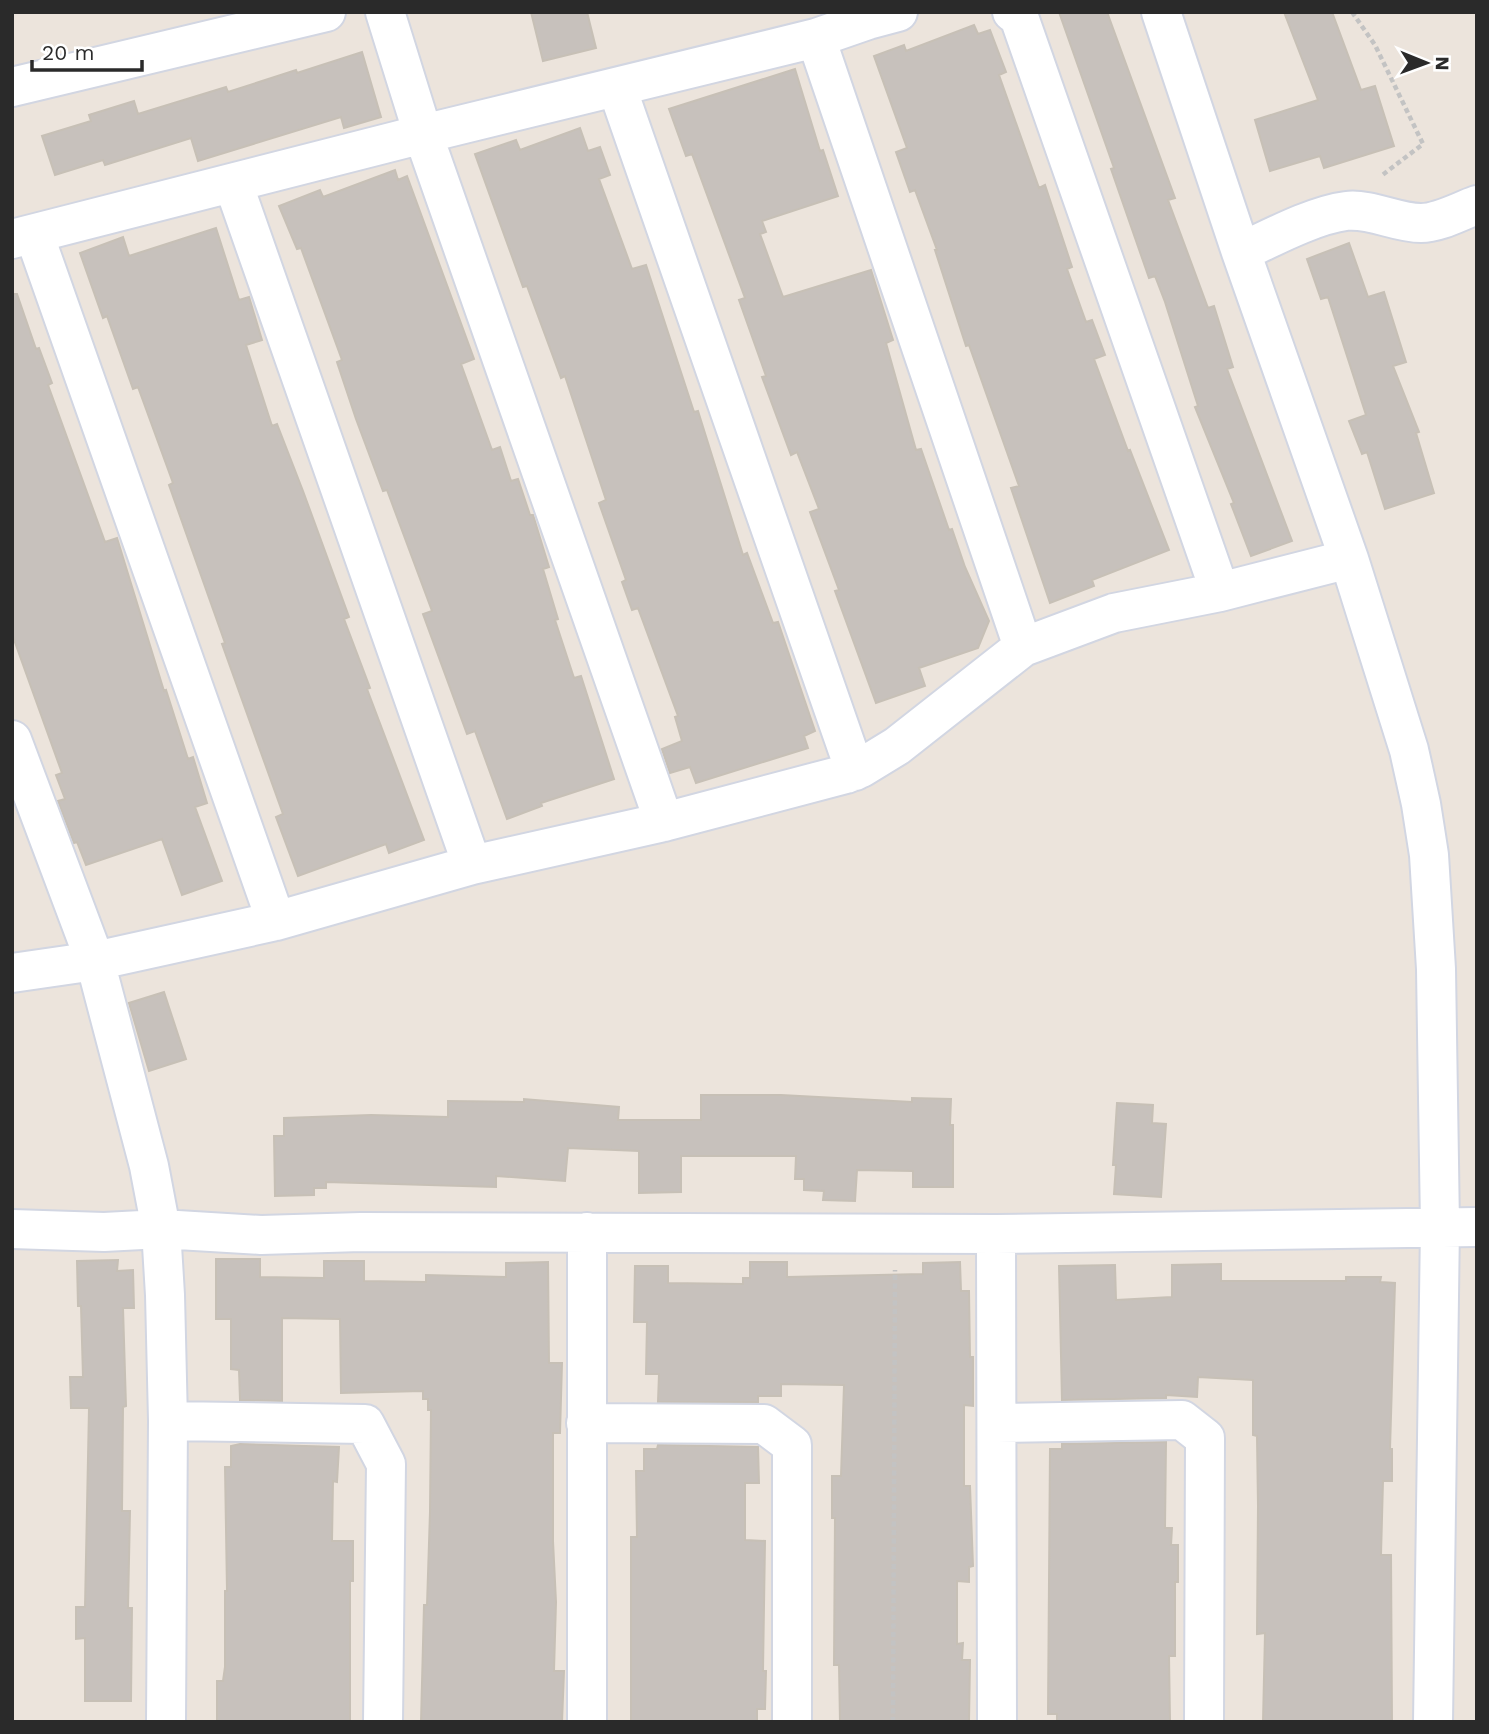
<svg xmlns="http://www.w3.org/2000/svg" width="1489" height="1734" font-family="'Work Sans',sans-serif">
  <rect width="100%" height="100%" fill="#ece4dc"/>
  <!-- building -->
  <path fill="#c7c1bc" stroke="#c7c0b6" stroke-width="2" d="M 531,12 L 587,12 L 596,48 L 543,61 Z
    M 1059,12 L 1107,12 L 1175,198 L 1168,200 L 1208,308 L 1214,306 L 1233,367 L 1227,369 L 1292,541 L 1251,556 L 1231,504 L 1234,503 L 1195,407 L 1198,406 L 1165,302 L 1155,276 L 1149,278 L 1111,169 L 1114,168 Z
    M 1284,12 L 1332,12 L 1361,90 L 1375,86 L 1394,146 L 1324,168 L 1320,156 L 1270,171 L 1255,120 L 1318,100 Z
    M 974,25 L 978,34 L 990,30 L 1006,72 L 999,75 L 1039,188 L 1045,185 L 1072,267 L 1067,269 L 1086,322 L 1092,320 L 1105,355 L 1094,359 L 1128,451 L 1130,450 L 1169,550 L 1092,580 L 1094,586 L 1050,603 L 1011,488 L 1019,486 L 969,345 L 966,346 L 935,250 L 937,250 L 915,190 L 910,192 L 896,152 L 907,148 L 874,56 L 904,45 L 906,51 Z
    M 362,52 L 381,117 L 344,128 L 341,117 L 198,161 L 191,138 L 105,165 L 103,160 L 55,175 L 42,136 L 91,121 L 89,115 L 134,101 L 138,114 L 226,87 L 228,92 L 296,70 L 297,73 Z
    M 795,69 L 820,151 L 823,150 L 838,196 L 762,221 L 766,232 L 760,234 L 783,297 L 871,270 L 893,340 L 886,343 L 916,450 L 921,449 L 949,530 L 952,529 L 965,567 L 989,621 L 978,648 L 919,668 L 925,686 L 876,703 L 835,591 L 839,590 L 810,512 L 819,509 L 797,452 L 791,455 L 762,377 L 766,376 L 739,300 L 745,298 L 692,154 L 686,156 L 669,109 Z
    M 580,128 L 588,151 L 600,147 L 610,175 L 599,179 L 632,269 L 646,265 L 694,412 L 698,411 L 743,555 L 747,553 L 773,623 L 778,622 L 815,731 L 804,736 L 808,748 L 696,783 L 690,767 L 670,773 L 662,749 L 682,741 L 675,717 L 678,716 L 638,608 L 632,610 L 622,582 L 626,580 L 599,503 L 606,500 L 565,376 L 561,378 L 527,286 L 523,287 L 475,154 L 516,140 L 520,150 Z
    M 395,170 L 398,180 L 407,176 L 474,359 L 461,364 L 492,450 L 500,447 L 511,481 L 518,479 L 530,515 L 533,515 L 549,567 L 543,569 L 558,619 L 555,620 L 574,678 L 581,676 L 614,779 L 541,803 L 542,806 L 507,819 L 475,731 L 467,734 L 423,614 L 432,611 L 387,490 L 383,491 L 356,419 L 337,362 L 342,360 L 301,248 L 297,249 L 279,206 L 320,190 L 323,197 Z
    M 216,228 L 239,300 L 249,297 L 262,340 L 246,345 L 272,426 L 277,424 L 303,491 L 349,617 L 344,619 L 370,688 L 367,689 L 424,840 L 389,853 L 386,844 L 298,876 L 276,817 L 283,814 L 222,644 L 225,643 L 169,485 L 173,483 L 138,387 L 133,389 L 107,316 L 103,318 L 80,253 L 123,237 L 129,256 Z
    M 1349,243 L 1368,297 L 1384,292 L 1406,362 L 1393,366 L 1419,432 L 1416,433 L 1434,493 L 1385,509 L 1367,452 L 1362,454 L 1349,421 L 1366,415 L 1328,297 L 1321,299 L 1307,259 Z
    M 12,294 L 17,294 L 36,349 L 39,348 L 52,383 L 48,385 L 105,542 L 117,538 L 164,691 L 166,690 L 188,759 L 193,757 L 207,803 L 195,807 L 222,881 L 182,895 L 162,839 L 86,865 L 77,842 L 74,843 L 58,801 L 65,799 L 56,775 L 62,773 L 12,634 Z
    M 164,992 L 186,1059 L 149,1071 L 129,1003 Z
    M 701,1095 L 781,1095 L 912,1102 L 912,1098 L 951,1099 L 950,1125 L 953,1125 L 953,1187 L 913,1187 L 913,1171 L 857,1170 L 855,1201 L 823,1200 L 824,1191 L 804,1190 L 804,1179 L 795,1179 L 796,1156 L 681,1156 L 681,1192 L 639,1193 L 639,1151 L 568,1148 L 565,1181 L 496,1176 L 496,1187 L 326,1182 L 326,1188 L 314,1188 L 314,1195 L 275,1196 L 274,1136 L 284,1136 L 284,1118 L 371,1115 L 448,1117 L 448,1101 L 524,1102 L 524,1099 L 619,1107 L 618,1120 L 701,1120 Z
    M 1117,1103 L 1153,1105 L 1152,1123 L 1166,1124 L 1161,1197 L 1114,1194 L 1116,1165 L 1113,1165 Z
    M 216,1259 L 260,1259 L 260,1277 L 324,1278 L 324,1261 L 364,1261 L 364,1281 L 426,1282 L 426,1275 L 506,1277 L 506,1263 L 548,1262 L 549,1363 L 562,1363 L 560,1433 L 553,1433 L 553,1541 L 556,1602 L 554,1671 L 564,1671 L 562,1722 L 421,1722 L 424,1605 L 427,1605 L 430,1512 L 431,1410 L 428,1410 L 428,1399 L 423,1399 L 423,1391 L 341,1393 L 340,1319 L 282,1318 L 282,1401 L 240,1400 L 239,1370 L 231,1369 L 231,1319 L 216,1319 Z
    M 118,1260 L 117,1271 L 133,1270 L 134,1308 L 123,1308 L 126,1406 L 123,1407 L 122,1511 L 130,1511 L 128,1608 L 132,1608 L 131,1701 L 85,1701 L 85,1638 L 76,1639 L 76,1607 L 85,1607 L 89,1408 L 71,1408 L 70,1377 L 83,1377 L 81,1306 L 78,1306 L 77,1261 Z
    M 750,1262 L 787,1262 L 787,1277 L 923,1274 L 923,1263 L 960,1262 L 961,1291 L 969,1291 L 970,1357 L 973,1357 L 973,1406 L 964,1405 L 964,1486 L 970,1486 L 973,1566 L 969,1567 L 969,1582 L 957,1581 L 957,1644 L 963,1643 L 962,1660 L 970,1660 L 969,1722 L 840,1722 L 839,1665 L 834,1665 L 835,1518 L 832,1518 L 832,1476 L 841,1476 L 844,1385 L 781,1384 L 781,1396 L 758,1396 L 758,1402 L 658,1402 L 659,1374 L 646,1374 L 647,1322 L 634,1322 L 635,1266 L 668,1266 L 668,1283 L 743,1284 L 743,1278 L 750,1278 Z
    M 1221,1264 L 1221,1281 L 1346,1281 L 1346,1277 L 1381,1277 L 1380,1282 L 1395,1283 L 1390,1449 L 1392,1449 L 1392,1481 L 1383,1481 L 1381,1555 L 1391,1555 L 1392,1722 L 1263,1722 L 1265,1633 L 1257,1634 L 1258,1506 L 1257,1436 L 1253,1435 L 1253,1380 L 1198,1377 L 1197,1397 L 1166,1395 L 1166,1398 L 1062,1400 L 1059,1266 L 1115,1265 L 1116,1300 L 1172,1297 L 1172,1265 Z
    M 1166,1442 L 1165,1528 L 1172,1528 L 1171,1545 L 1178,1545 L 1178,1582 L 1175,1582 L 1175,1656 L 1169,1656 L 1170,1722 L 1057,1722 L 1057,1714 L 1048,1714 L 1050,1449 L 1062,1449 L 1062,1444 Z
    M 240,1444 L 339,1447 L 337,1482 L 333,1481 L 332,1541 L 353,1541 L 353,1581 L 350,1581 L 350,1722 L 217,1722 L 217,1681 L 223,1681 L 225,1667 L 225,1591 L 227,1591 L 225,1467 L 231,1467 L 231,1446 Z
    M 658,1445 L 758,1447 L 759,1483 L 745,1483 L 745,1540 L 765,1541 L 763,1671 L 766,1671 L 765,1709 L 757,1709 L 757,1722 L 631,1722 L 631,1537 L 637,1537 L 636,1471 L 644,1471 L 644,1449 L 657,1449 Z"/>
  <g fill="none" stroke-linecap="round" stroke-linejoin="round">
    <!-- street casing -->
    <g stroke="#d2d6e2" stroke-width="42">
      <path id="street" d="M 385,12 L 423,134 L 664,822
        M 1012,12 L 1019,17 L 1220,592
        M 1161,12 L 1241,252 L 1349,559 L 1409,750 L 1421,804 L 1429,855 L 1436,969 L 1440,1226 L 1433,1722
        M 816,38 L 1023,647
        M 622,102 L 855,771
        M 233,183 L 472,865
        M 34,234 L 276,921
        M 12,239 L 423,134 L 816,38 L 868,20 L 898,12
        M 1241,252 C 1271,238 1314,215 1346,211 C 1371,208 1396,223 1421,223 C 1439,223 1460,211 1477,205
        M 12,740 L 95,961 L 149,1166 L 161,1229 L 165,1295 L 168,1421 L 166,1722
        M 12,973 L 95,961 L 276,921 L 472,865 L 664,822 L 846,774 L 861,768 L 897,746 L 1023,647 L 1114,613 L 1220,592 L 1349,559
        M 12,1229 L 104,1232 L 161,1229 L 261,1235 L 361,1232 L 996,1234 L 1477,1227
        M 996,1234 L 997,1722
        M 168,1421 L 365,1424 L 386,1464 L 383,1722
        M 586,1423 L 764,1424 L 792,1445 L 792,1722
        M 997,1423 L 1182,1420 L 1205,1438 L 1204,1722
        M 587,1722 L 587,1232"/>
    </g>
    <!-- secondary casing -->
    <g stroke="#d2d6e2" stroke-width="42">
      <path id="secondary" d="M 12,87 L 326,12"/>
    </g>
    <!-- path -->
    <path stroke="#c3c3c3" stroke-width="4.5" stroke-dasharray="5 3.5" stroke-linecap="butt" d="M 1352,12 L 1375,45 L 1423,144 L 1381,176
      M 893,1722 L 895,1270"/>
    <!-- street -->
    <use href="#street" stroke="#fff" stroke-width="38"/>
    <!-- secondary -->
    <use href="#secondary" stroke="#fff" stroke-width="38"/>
  </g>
  <!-- border -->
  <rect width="1489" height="1734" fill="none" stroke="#2a2a2a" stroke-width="28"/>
  <!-- north arrow -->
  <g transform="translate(1426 63) rotate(91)" stroke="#ffffff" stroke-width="5" paint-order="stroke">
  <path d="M0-5L12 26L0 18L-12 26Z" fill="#2a2a2a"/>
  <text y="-10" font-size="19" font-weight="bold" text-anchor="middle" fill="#2a2a2a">N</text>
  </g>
  <!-- scale -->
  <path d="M32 60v10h110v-10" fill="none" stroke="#2a2a2a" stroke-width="3.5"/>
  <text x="42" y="60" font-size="21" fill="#2a2a2a" stroke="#ffffff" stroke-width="5" paint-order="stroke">20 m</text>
</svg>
